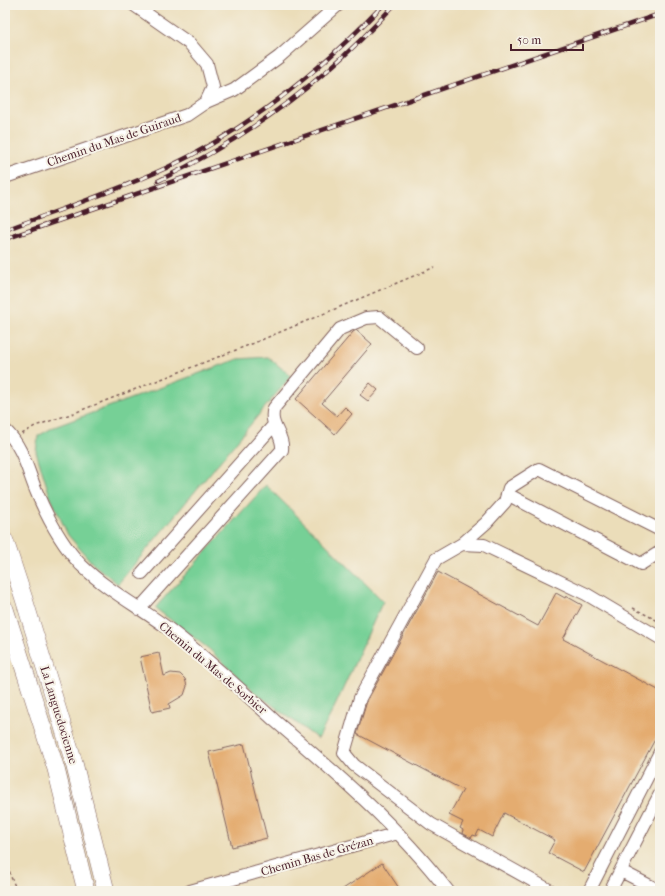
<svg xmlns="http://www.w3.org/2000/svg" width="665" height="896" font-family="'IM FELL French Canon',serif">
  <rect width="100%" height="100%" fill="#f7f3e8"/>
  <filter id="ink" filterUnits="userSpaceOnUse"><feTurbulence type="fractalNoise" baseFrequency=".025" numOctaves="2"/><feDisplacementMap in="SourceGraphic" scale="8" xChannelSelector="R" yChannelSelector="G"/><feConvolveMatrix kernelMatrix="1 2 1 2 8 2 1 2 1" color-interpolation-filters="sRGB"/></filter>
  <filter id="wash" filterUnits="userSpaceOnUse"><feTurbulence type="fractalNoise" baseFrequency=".012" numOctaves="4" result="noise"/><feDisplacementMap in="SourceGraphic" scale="16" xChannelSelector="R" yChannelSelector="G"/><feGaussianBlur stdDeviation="0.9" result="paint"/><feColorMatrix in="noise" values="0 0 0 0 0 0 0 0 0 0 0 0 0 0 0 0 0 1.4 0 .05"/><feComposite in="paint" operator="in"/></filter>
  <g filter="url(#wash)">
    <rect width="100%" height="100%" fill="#ebddb9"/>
    <!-- green -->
    <path fill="#76d096" stroke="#607860" d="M 268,357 L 291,376 L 118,584 L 93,564 L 68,535 L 50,496 L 36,452 L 38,436 L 54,427 L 238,359 Z
      M 266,485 L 383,601 L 336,704 L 318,739 L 252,690 L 209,649 L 155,608 Z"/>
    <g id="blocks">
      <!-- building -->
      <path fill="#e4ac6f" d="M 356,330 L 372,344 L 322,403 L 337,416 L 345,407 L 352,414 L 335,434 L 296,399 L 353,332 Z
        M 370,383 L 378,390 L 368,401 L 360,395 Z
        M 438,572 L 538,626 L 556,593 L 565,598 L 566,596 L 582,605 L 563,639 L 660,691 L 660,730 L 584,872 L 548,853 L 555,840 L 504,813 L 492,837 L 479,830 L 476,836 L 473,835 L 471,838 L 462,833 L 463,830 L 460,828 L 463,822 L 449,815 L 463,790 L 357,734 L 367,701 Z
        M 159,653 L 164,676 L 171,673 L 180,674 L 185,679 L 187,686 L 184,695 L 169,704 L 170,708 L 152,712 L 140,657 Z
        M 244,744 L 267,838 L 232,847 L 209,752 Z
        M 382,863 L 401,891 L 340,891 Z"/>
    </g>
  </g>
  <g filter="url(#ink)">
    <use href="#blocks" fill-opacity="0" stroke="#82625d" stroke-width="1"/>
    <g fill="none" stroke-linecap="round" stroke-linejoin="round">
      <!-- minor casing -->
      <g stroke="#82625d" stroke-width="14">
        <path id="minor" d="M 134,5 L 190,44 L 207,64 L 213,87 L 206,102
          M 5,177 L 187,115 L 206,102 L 234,90 L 279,57 L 338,5
          M 5,430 C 23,446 28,472 37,493 C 48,519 61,544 81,565 C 109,592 143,609 173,632 C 208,659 241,690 274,720 C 336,773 398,826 448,891
          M 507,494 L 641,564 L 660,552
          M 462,544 L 484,545 L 586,594 L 660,638
          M 142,573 L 274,425
          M 139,609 L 282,450 C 284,434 268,425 274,408 L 340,329 L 366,318 L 379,317 L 417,348
          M 621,871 L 660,891
          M 190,891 L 398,833
          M 551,891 L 431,824 L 354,765 L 344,753 L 360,698 L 436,559 L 462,544 L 486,523 L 505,502 L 509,488 L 539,469 L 660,530
          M 589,891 L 660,752
          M 610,891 L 660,794"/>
      </g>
      <!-- highway casing -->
      <g stroke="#82625d" stroke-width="18">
        <path id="highway" d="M 5,541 L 24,599 L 74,763 L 106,891
          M 5,609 L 56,769 L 86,891"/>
      </g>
      <!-- path -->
      <path stroke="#82625d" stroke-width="1.5" stroke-dasharray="3 3" stroke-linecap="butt" d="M 22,434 L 35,426 L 74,413 L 254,343 L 435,267
        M 633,608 L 660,622
        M 5,854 L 11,877 L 17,891"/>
      <!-- minor -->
      <use href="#minor" stroke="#fff" stroke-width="12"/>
      <!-- highway -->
      <use href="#highway" stroke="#fff" stroke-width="17"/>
      <!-- rail casing -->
      <g stroke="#4a1f2b" stroke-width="4.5">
        <path id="rail" d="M 158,181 C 247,138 328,79 394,5
          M 5,230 C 59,210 114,192 166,168 C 249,129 320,71 383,5
          M 5,239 L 660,14"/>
      </g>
      <!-- rail -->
      <use href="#rail" stroke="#f7f3e8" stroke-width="3" stroke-dasharray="9" stroke-linecap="butt"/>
    </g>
  </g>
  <g text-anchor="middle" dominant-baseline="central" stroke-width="4" stroke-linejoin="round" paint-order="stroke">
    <!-- street labels -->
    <g font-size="12" fill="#4a1f2b" stroke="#f7f3e8">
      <text transform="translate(114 140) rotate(-19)">Chemin du Mas de Guiraud</text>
      <text transform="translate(213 668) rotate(40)">Chemin du Mas de Sorbier</text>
      <text transform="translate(59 715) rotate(73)">La Languedocienne</text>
      <text transform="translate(317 856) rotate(-16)">Chemin Bas de Grézan</text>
    </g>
  </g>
  <!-- margin -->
  <rect width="665" height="896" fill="none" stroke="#f7f3e8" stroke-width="20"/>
  <!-- scale -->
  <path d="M511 44v6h72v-6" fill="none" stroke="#4a1f2b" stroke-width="2"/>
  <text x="517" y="44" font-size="12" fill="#4a1f2b" stroke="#f7f3e8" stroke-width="3" paint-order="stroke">50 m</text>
</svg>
